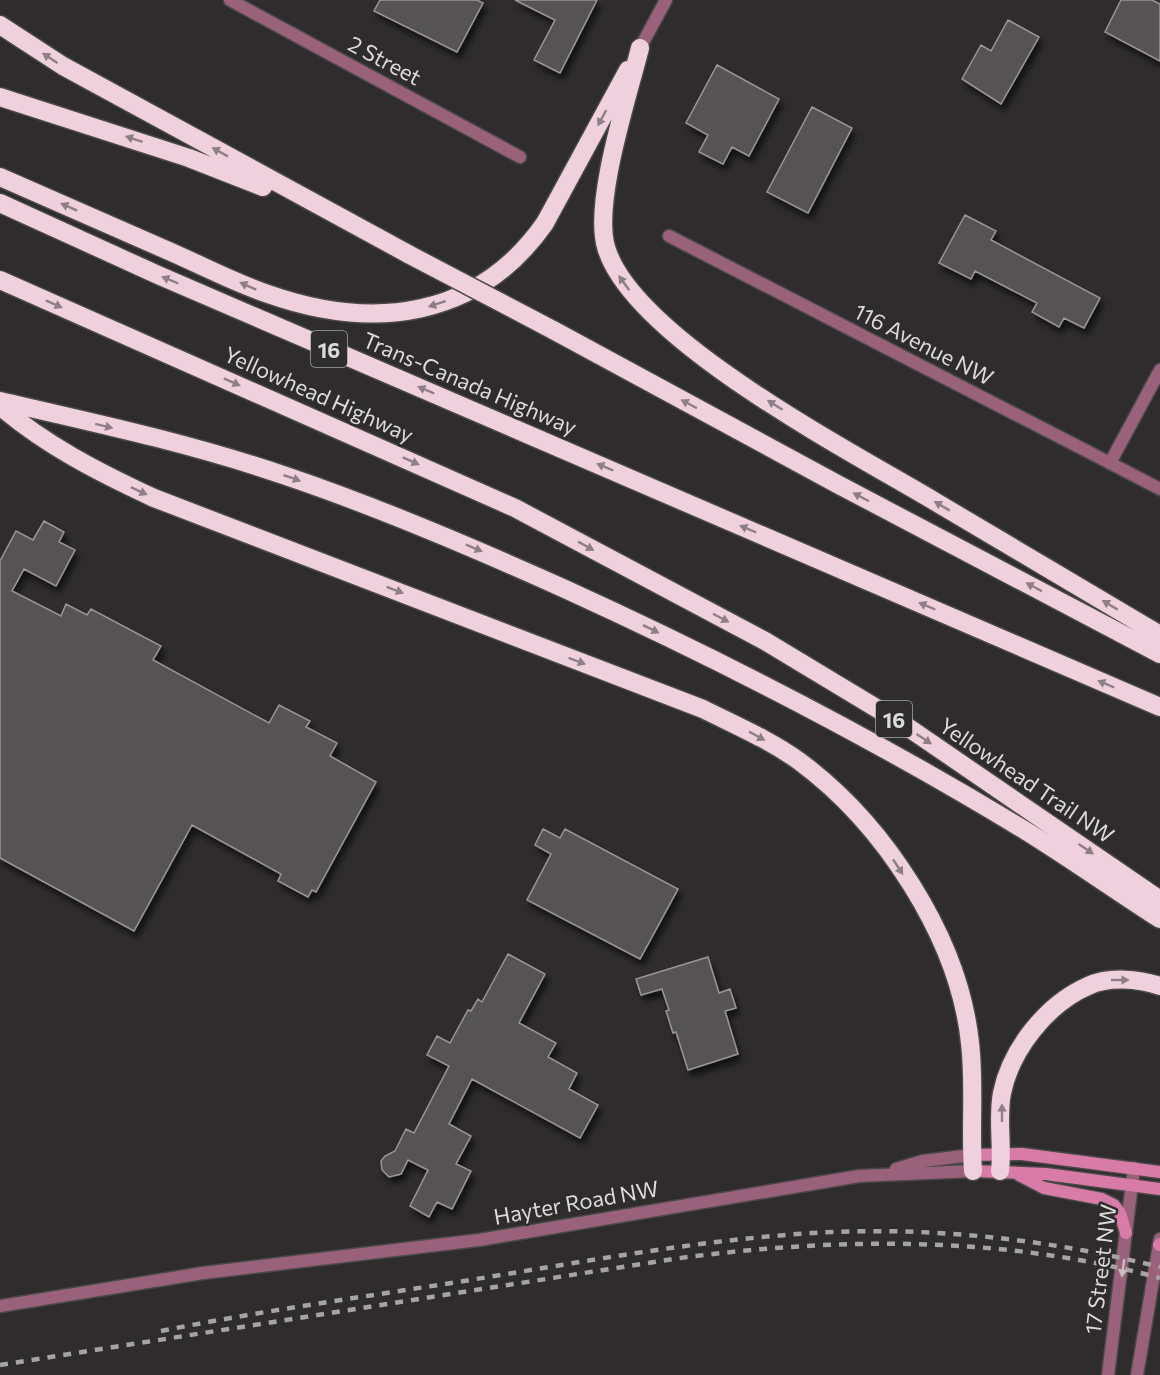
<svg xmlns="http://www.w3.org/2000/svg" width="1160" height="1375" font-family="Commissioner,sans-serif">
  <defs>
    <filter id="shadow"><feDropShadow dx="3.5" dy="6" stdDeviation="3" flood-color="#0009"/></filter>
  </defs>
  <rect width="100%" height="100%" fill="#2f2c2d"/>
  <!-- building -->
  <path fill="#565354" stroke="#999597" stroke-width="1.5" filter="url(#shadow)" d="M 380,0 L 477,0 L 483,3 L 457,52 L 374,11 Z
    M 515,0 L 597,0 L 560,73 L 534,60 L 555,20 Z
    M 1121,0 L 1152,0 L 1160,4 L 1160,61 L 1105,32 Z
    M 1008,20 L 1039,37 L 1001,104 L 962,79 L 981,45 L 991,51 Z
    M 717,65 L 779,99 L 749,156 L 732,147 L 723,164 L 699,152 L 708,135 L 686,123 Z
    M 812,107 L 852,128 L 808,213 L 767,192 Z
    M 965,215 L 996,231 L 991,240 L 1100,298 L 1084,328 L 1064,318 L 1059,327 L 1032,312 L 1037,303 L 975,271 L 971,279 L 939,263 Z
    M 44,521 L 64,532 L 59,542 L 75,550 L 56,586 L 24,569 L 12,591 L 61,616 L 66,604 L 87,615 L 91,609 L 161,646 L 153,660 L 269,723 L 279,705 L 310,721 L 306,727 L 337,743 L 330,756 L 376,782 L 316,892 L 312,890 L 308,897 L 278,881 L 281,874 L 192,825 L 134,931 L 0,858 L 0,561 L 16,531 L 33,540 Z
    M 543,829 L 560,838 L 565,829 L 678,889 L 640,959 L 527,900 L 551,854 L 535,845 Z
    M 508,954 L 545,974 L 519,1023 L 556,1043 L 548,1057 L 577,1073 L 569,1089 L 598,1105 L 580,1138 L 472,1079 L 449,1124 L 471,1136 L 456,1164 L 471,1171 L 452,1209 L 437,1202 L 429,1217 L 410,1206 L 428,1170 L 408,1160 L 401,1174 L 389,1177 L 382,1170 L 381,1161 L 385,1156 L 395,1151 L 406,1129 L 414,1133 L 449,1066 L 427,1055 L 437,1036 L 450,1043 L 468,1010 L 471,1011 L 478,999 L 482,1002 Z
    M 708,957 L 719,993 L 730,989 L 736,1008 L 725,1011 L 738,1054 L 688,1070 L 676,1032 L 673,1033 L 666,1011 L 669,1010 L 662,989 L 641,995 L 636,979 Z"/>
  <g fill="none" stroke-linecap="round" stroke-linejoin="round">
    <!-- minor casing -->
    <g stroke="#4b4849" stroke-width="15">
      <path id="minor" d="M 230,0 L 520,157
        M 669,236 L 1110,463
        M 1108,1375 L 1134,1168
        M 1137,1375 L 1160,1239"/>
    </g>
    <!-- tertiary casing -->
    <g stroke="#4b4849" stroke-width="15">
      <path id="tertiary" d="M 640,48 L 666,0
        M 1160,370 L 1110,463 L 1160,489
        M 896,1169 L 923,1161 L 972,1155
        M 0,1306 L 203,1273 L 479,1240 L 859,1176 L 973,1171"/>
    </g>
    <!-- secondary casing -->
    <g stroke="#4b4849" stroke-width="15">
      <path id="secondary" d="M 972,1155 L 1022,1154 L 1160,1172
        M 973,1171 L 1046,1174 L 1160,1189
        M 1019,1175 L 1044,1188 L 1102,1199 L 1114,1205 L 1120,1213 L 1126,1233
        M 1159,1245 L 1160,1244"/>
    </g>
    <!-- motorway casing -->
    <g stroke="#4b4849" stroke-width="21">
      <path id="motorway" d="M 0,25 L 63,66 L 410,255
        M 640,48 C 628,96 593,202 606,247 C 632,338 852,452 934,501 C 1009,546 1085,590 1160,635
        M 0,97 L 189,158 L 263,187
        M 0,177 C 57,202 114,227 171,252 C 203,266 235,283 268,294 C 373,331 478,319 545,223 L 628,70
        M 0,203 L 158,275 L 1160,707
        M 0,280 L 515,508 L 671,591 L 765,641 L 906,726 L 1160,900
        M 553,330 L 839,485 L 1160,654
        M 0,401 C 96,423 193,444 286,476 C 381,508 474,548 565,589 C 723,661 878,741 1026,831 C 1071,859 1115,890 1160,919
        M 0,406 C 45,445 100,473 154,498 L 703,709 C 735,725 770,740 799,761 C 883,823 959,937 970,1043 C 975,1086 970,1128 973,1171
        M 1000,1171 C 1003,1146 997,1118 1002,1093 C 1011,1049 1047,1004 1088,986 C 1109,976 1139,979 1160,986"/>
    </g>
    <!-- minor -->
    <use href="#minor" stroke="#9a617b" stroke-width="12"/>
    <!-- tertiary -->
    <use href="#tertiary" stroke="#9a617b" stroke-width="12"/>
    <!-- secondary -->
    <use href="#secondary" stroke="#d87ca7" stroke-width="12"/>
    <!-- motorway -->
    <use href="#motorway" stroke="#eed1dd" stroke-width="18"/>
    <!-- rail -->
    <path stroke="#a5a3a4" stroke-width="4.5" stroke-dasharray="8 8" stroke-linecap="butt" d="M 161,1331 C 266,1310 371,1296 476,1279 C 588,1261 700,1240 813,1233 C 928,1226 1048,1239 1160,1267
      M 0,1365 L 673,1259 C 835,1237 1001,1235 1160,1278"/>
    <!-- motorway-bridge casing -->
    <g stroke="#4b4849" stroke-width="21" stroke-linecap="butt">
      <path id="motorway-bridge" d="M 410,255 L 553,330"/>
    </g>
    <!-- motorway-bridge -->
    <use href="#motorway-bridge" stroke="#eed1dd" stroke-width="18"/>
  </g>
  <!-- one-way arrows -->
  <defs><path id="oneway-solid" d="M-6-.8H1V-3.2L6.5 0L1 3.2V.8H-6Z" transform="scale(1.5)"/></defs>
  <g fill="#8e7e85">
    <use href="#oneway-solid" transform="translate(50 58) rotate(-147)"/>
    <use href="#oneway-solid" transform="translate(602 118) rotate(118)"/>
    <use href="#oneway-solid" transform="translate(134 139) rotate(-162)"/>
    <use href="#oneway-solid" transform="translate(220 152) rotate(-151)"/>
    <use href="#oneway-solid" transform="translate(69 207) rotate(-156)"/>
    <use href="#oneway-solid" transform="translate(170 280) rotate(-157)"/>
    <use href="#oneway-solid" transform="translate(624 283) rotate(-126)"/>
    <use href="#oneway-solid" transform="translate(248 286) rotate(-156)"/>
    <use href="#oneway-solid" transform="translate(54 304) rotate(24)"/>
    <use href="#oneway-solid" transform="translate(437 304) rotate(162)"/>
    <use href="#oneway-solid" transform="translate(232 382) rotate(24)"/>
    <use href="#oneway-solid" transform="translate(426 390) rotate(-157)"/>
    <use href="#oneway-solid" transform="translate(689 404) rotate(-152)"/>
    <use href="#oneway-solid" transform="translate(775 405) rotate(-148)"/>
    <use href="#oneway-solid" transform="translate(104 426) rotate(14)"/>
    <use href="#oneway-solid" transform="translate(411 461) rotate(24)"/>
    <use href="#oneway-solid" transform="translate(605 467) rotate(-157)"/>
    <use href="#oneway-solid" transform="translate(292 478) rotate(19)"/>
    <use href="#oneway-solid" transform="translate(139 491) rotate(25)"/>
    <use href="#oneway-solid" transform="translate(861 497) rotate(-152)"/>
    <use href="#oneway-solid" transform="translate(942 506) rotate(-149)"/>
    <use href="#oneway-solid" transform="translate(748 529) rotate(-157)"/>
    <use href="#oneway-solid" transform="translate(586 546) rotate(29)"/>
    <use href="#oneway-solid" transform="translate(474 548) rotate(23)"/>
    <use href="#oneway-solid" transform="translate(1034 587) rotate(-152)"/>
    <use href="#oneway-solid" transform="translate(395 590) rotate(21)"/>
    <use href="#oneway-solid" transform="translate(1110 605) rotate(-149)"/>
    <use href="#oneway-solid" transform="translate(927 606) rotate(-157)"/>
    <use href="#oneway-solid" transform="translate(721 618) rotate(28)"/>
    <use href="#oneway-solid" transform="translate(651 629) rotate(26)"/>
    <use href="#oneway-solid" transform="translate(577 661) rotate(21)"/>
    <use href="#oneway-solid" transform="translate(1106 684) rotate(-157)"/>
    <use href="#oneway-solid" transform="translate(757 736) rotate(29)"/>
    <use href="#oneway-solid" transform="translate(924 739) rotate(34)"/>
    <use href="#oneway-solid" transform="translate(1086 849) rotate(34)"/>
    <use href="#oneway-solid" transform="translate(898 867) rotate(57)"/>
    <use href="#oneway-solid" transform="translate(1120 980)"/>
    <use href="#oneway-solid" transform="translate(1002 1113) rotate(-90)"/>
  </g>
  <use fill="#cbbbc2" href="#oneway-solid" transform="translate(1123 1268) rotate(98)"/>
  <g text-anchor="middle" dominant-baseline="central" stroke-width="5" stroke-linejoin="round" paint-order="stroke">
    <!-- shield labels -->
    <g fill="#2f2c2d" stroke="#a7a5a6" stroke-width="1.5">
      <rect x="311" y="331" width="36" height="36" rx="4.5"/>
      <rect x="876" y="701" width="36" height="36" rx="4.5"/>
    </g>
    <g font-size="21" font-weight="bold" fill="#dbd9da">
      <text x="329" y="349">16</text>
      <text x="894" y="719">16</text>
    </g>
    <!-- street labels -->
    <g font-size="22" fill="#dbd9da" stroke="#2f2c2d">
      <text transform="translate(385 60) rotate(28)">2 Street</text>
      <text transform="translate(924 344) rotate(27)">116 Avenue NW</text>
      <text transform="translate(470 383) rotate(23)">Trans-Canada Highway</text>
      <text transform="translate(319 394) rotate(24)">Yellowhead Highway</text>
      <text transform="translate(1027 780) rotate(34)">Yellowhead Trail NW</text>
      <text transform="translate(576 1202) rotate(-10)">Hayter Road NW</text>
      <text transform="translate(1100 1269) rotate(-83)">17 Street NW</text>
    </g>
  </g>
</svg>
